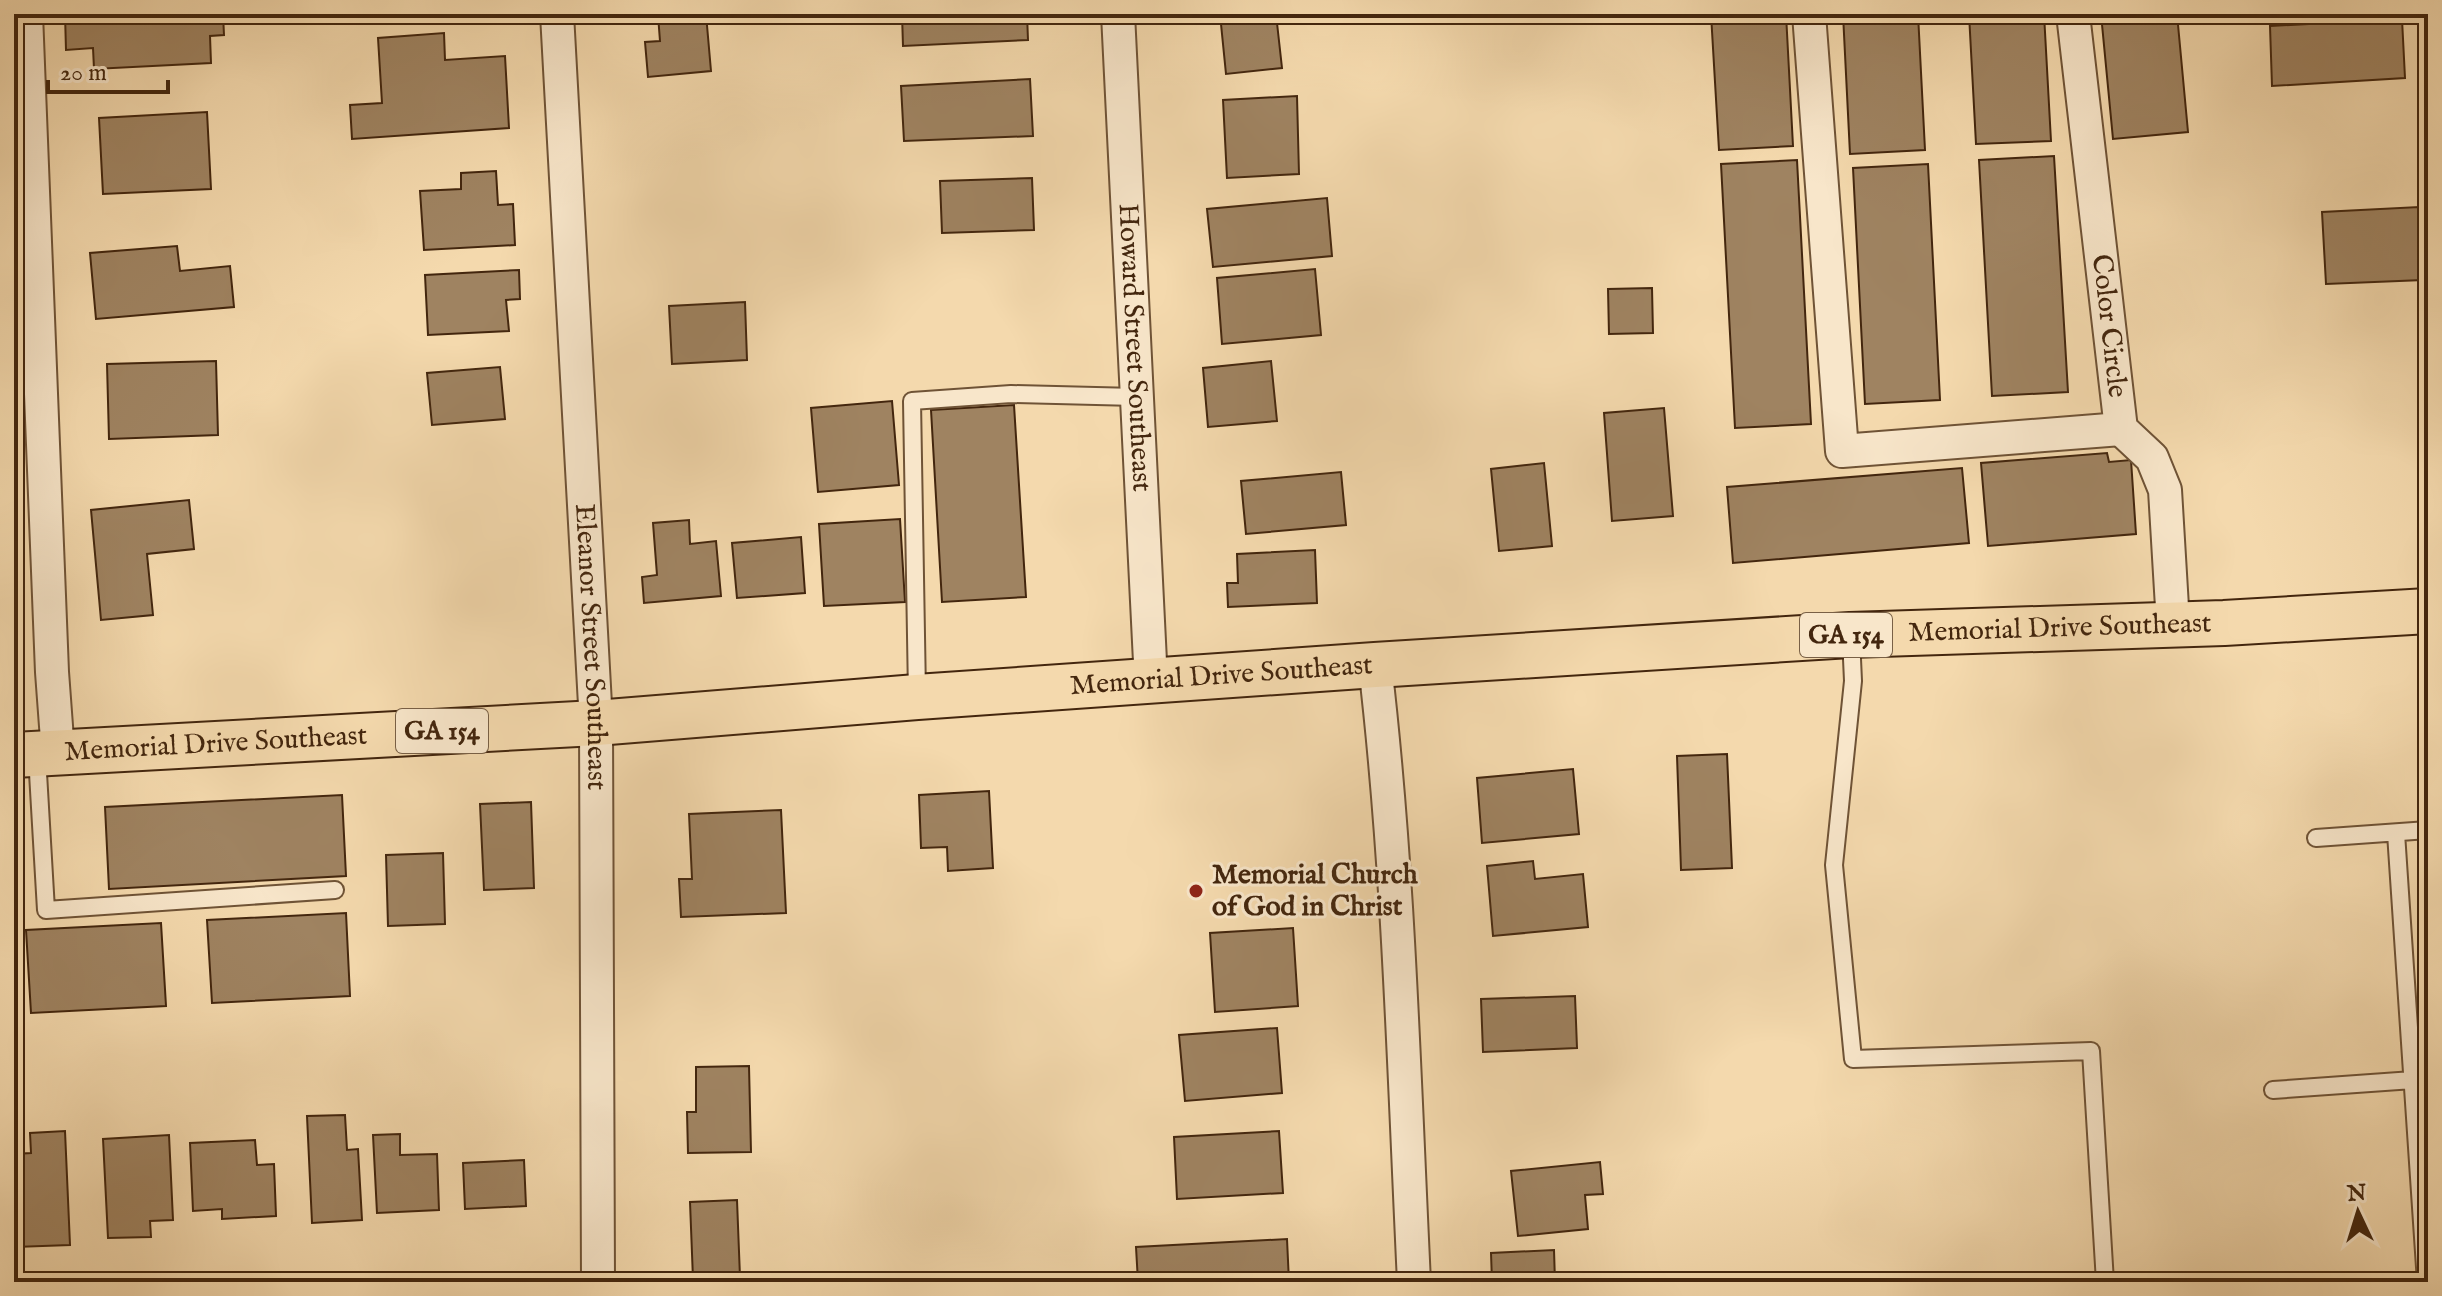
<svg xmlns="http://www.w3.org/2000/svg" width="2442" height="1296" font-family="'IM FELL English',serif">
  <rect width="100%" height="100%" fill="#f4d9ad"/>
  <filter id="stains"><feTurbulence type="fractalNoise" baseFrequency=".0025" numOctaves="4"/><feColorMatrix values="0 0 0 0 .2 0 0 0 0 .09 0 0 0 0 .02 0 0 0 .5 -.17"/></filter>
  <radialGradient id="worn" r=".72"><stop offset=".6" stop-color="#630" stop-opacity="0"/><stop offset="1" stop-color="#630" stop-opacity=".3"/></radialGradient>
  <!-- building -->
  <path fill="#9f8361" stroke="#43260e" stroke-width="2" d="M 65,14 L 223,14 L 224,35 L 210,36 L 211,63 L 94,69 L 93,48 L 66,50 Z
    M 706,14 L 711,71 L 648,77 L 645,42 L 660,41 L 658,15 Z
    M 902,14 L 1027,14 L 1028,40 L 903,46 Z
    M 1220,14 L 1276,14 L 1282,68 L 1226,74 Z
    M 1711,14 L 1786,14 L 1793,146 L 1719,150 Z
    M 1843,14 L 1918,14 L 1925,150 L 1850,154 Z
    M 1969,14 L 2044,14 L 2051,141 L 1976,144 Z
    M 2101,14 L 2177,14 L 2188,132 L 2113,139 Z
    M 2402,19 L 2405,78 L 2272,86 L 2270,26 Z
    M 444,33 L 445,60 L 505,56 L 509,128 L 352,139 L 350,105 L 382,103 L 378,38 Z
    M 1030,79 L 1033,136 L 904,141 L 901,86 Z
    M 1297,96 L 1299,174 L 1227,178 L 1223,100 Z
    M 207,112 L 211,189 L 103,194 L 99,118 Z
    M 2054,156 L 2068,392 L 1992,396 L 1979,160 Z
    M 1797,160 L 1811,424 L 1735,428 L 1721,164 Z
    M 1928,164 L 1940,400 L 1865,404 L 1853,168 Z
    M 496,171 L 498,205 L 513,204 L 515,245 L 424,250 L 420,191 L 461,189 L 461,173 Z
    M 1032,178 L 1034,230 L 942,233 L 940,181 Z
    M 1327,198 L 1332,256 L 1213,267 L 1207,209 Z
    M 2419,207 L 2423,280 L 2326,284 L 2322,212 Z
    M 177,246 L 180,271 L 230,266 L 234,307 L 96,319 L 90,253 Z
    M 1315,269 L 1321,335 L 1222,344 L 1217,278 Z
    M 519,270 L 520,299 L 506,300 L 509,331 L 428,335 L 425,275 Z
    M 1652,288 L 1653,333 L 1609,334 L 1608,289 Z
    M 745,302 L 747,360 L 672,364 L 669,306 Z
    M 216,361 L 218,435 L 109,439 L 107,364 Z
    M 1271,361 L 1277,421 L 1208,427 L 1203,368 Z
    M 500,367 L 505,419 L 432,425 L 427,373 Z
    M 892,401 L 899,485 L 818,492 L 811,408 Z
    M 1014,405 L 1026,597 L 942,602 L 931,410 Z
    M 1664,408 L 1673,516 L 1612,521 L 1604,413 Z
    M 2107,453 L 2109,462 L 2131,460 L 2136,534 L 1988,546 L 1981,463 Z
    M 1544,463 L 1552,546 L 1499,551 L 1491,469 Z
    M 1962,468 L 1969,543 L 1733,563 L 1727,487 Z
    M 1341,472 L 1346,525 L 1246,534 L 1241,481 Z
    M 189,500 L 194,549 L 147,554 L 153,615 L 101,620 L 91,510 Z
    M 900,519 L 905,602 L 824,606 L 819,524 Z
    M 689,520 L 690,544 L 716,541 L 721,596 L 644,603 L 642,577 L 657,575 L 653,523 Z
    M 801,537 L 805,593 L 737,598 L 732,543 Z
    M 1315,550 L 1317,603 L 1228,607 L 1227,583 L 1238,583 L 1237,554 Z
    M 1727,754 L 1732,868 L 1681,870 L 1677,756 Z
    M 1573,769 L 1579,834 L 1482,843 L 1477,778 Z
    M 989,791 L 993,868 L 948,871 L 947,847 L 921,848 L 919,795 Z
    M 342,795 L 346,876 L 109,889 L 105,807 Z
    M 531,802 L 534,888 L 484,890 L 480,804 Z
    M 781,810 L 786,913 L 681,917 L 679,879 L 692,879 L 689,814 Z
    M 443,853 L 445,924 L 388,926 L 386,855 Z
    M 1533,861 L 1535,879 L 1583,874 L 1588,927 L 1493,936 L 1487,866 Z
    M 346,913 L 350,996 L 212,1003 L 207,920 Z
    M 161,923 L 166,1006 L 31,1013 L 26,930 Z
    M 1293,928 L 1298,1006 L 1215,1012 L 1210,933 Z
    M 1575,996 L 1577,1048 L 1483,1052 L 1481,999 Z
    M 1277,1028 L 1282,1093 L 1185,1101 L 1179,1035 Z
    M 749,1066 L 751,1152 L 688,1153 L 687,1112 L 696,1112 L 696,1067 Z
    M 345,1115 L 347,1150 L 358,1149 L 362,1220 L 312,1223 L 307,1116 Z
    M 65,1131 L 70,1245 L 15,1247 L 14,1154 L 31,1153 L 30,1133 Z
    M 1279,1131 L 1283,1193 L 1177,1199 L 1174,1137 Z
    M 400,1134 L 400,1155 L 437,1154 L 439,1210 L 377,1213 L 373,1135 Z
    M 169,1135 L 173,1220 L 150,1221 L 151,1237 L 108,1238 L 103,1139 Z
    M 255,1140 L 257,1165 L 274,1164 L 276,1216 L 222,1219 L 222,1209 L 193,1211 L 190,1143 Z
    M 524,1160 L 526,1206 L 465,1209 L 463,1163 Z
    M 1600,1162 L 1603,1194 L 1585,1195 L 1588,1229 L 1518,1236 L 1511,1171 Z
    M 737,1200 L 740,1277 L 693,1279 L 690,1202 Z
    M 1287,1239 L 1289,1282 L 1138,1282 L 1136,1247 Z
    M 1554,1250 L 1555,1282 L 1492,1282 L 1491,1253 Z"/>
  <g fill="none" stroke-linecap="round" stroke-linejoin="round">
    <!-- service casing -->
    <g stroke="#6f5336" stroke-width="20">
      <path id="service" d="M 1851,637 L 1853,681 L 1834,865 L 1853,1059 L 2091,1051 L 2105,1282
        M 917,694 L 912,401 L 1011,394 L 1136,397
        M 37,756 L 46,910 L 335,890
        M 2396,833 L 2426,1282
        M 2316,838 L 2428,830
        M 2412,1066 L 2428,1065
        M 2273,1090 L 2413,1080"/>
    </g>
    <!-- minor casing -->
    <g stroke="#6f5336" stroke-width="36">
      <g id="minor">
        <path d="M 26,14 L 52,672 L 58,753"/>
        <path id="s1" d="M 557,14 L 596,723 L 598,1282"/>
        <path id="s2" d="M 1118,14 L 1151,682"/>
        <path d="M 1809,14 L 1842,451 L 2121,429"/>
        <path id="s3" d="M 2073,14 L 2121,429 L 2152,458 L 2165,490 L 2173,624"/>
        <path d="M 1375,665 C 1399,869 1404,1076 1414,1282"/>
      </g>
    </g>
    <!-- primary casing -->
    <g stroke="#43260e" stroke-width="48">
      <g id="primary">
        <path id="s4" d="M 14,755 L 596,723 L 917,697 L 1375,665 L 1850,635 L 2224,623 L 2428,611"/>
      </g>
    </g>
    <!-- service -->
    <use href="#service" stroke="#f8e6ca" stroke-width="16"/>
    <!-- minor -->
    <use href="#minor" stroke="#f8e6ca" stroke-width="32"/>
    <!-- primary -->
    <use href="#primary" stroke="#f4d9ad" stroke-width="44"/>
  </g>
  <!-- markers -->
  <circle fill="#8f2418" stroke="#f8e6ca" stroke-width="3" cx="1196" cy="891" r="8"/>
  <g text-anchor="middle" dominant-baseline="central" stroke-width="6" stroke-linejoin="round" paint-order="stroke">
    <!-- shield labels -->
    <g fill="#f8e6ca" stroke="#796046" stroke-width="2">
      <rect x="1800" y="613" width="92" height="44" rx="6"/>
      <rect x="396" y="709" width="92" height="44" rx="6"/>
    </g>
    <g font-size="26" font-weight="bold" fill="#43260e">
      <text x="1846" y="635">GA 154</text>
      <text x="442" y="731">GA 154</text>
    </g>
    <!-- street labels -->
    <g font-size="28" fill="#43260e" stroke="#f8e6ca">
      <text stroke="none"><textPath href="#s3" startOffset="314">Color Circle</textPath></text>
      <text stroke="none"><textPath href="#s2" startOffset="334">Howard Street Southeast</textPath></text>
      <text stroke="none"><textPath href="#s4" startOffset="2050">Memorial Drive Southeast</textPath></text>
      <text stroke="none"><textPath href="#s1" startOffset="634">Eleanor Street Southeast</textPath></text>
      <text stroke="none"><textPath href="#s4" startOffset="1210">Memorial Drive Southeast</textPath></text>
      <text stroke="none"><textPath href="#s4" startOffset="202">Memorial Drive Southeast</textPath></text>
    </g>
    <!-- poi labels -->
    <g font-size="28" font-weight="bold" fill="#43260e" stroke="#f8e6ca" text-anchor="start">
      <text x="1212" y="875">Memorial Church<tspan x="1212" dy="32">of God in Christ</tspan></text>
    </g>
  </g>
  <!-- margin -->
  <rect width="2442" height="1296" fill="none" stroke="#f4d9ad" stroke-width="48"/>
  <rect x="16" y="16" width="2410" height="1264" fill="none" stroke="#43260e" stroke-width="4"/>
  <rect x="24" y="24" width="2394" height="1248" fill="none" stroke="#43260e" stroke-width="2"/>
  <!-- north arrow -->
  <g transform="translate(2358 1212) rotate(356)" stroke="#f8e6ca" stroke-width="6" paint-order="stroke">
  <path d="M0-6L14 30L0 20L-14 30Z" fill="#43260e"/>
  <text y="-12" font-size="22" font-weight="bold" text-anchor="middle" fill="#43260e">N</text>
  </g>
  <!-- scale -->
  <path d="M48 80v12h120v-12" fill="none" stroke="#43260e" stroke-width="4"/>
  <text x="60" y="80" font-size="24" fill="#43260e" stroke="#f8e6ca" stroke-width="6" paint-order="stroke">20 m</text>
  <rect width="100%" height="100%" filter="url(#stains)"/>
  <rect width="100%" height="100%" fill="url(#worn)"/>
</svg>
